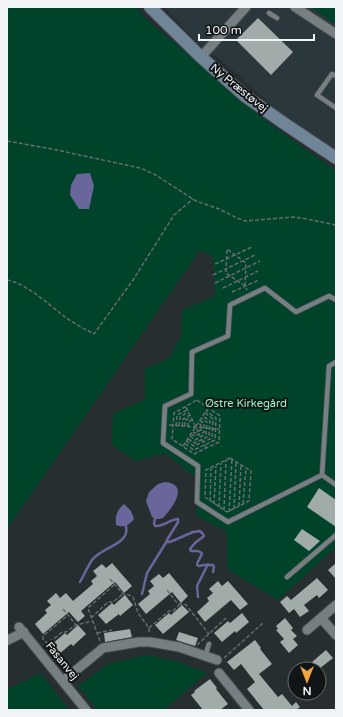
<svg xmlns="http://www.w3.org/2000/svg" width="343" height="717" font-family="'Varela Round',sans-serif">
  <rect width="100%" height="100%" fill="#272e30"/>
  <!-- built -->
  <path fill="#2a383e" d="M 164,7 L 311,7 L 336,25 L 336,150 L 286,118 L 227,65 L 198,43 Z"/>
  <!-- green -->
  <path fill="#00432b" d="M 7,7 L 136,7 L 144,17 L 265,120 L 336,171 L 336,547 L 278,600 L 227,569 L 227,532 L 196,515 L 197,478 L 165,453 L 136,461 L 112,445 L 113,414 L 145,399 L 145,369 L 168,359 L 181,337 L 182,310 L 215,296 L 213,257 L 200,250 L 7,529 Z
    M 311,7 L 336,7 L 336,25 Z
    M 145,655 L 177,661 L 207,673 L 164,710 L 97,710 L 83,691 L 77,687 L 108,664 Z
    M 40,673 L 69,710 L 7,710 L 7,690 Z"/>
  <!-- water -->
  <path fill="#68669b" d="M 90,173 L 94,186 L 89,209 L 79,209 L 70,195 L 71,185 L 77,174 Z
    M 165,482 C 185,484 178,499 169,511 C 167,513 165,516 163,518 C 161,519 158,519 156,519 L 152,517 L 146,501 L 149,492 L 158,484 Z
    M 124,504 L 131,511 L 134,519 C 128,526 124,528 116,525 C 115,515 117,510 124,504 Z"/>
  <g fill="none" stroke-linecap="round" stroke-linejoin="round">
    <!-- stream -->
    <path stroke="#68669b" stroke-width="2.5" d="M 155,518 L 154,524 L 155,526 C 164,527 170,519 178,519 L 178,522 L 167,540 L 168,542 L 170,542 L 193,532 L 200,531 L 203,534 L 204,536 L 195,543 L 190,549 L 191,551 L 198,551 L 202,553 C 201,558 197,561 197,565 L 199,566 L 204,565 L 213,565 L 214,567 L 213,572
      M 80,582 C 84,575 88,566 92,560 C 100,549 123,545 126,533 C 127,530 126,528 126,526
      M 142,594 L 147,573 L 167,541
      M 198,597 L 197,586 L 208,564"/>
  </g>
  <!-- building -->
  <path fill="#a1abaa" d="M 258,18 L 293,52 L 271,75 L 236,40 Z
    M 319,488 L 336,500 L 336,527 L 307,507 Z
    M 302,529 L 320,541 L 309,551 L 294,540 Z
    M 112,563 L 132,586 L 124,593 L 115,582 L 81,611 L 85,616 L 78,622 L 69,612 L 43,634 L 35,624 L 47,613 L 45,610 L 51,605 L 47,601 L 56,593 L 60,598 L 66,593 L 73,601 L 93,584 L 91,581 L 97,576 L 93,571 L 102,564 L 106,568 Z
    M 336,563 L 336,579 L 328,570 Z
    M 169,573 L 188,596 L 181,603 L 172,592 L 146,614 L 138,604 L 150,594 L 148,591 L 154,586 L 150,581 L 159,574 L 163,578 Z
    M 317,578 L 328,590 L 319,598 L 317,595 L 304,605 L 309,611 L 300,617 L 294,609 L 289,613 L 280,602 L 287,596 L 291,600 Z
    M 218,581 L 222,586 L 228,581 L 248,604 L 240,610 L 231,600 L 205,622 L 197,612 L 209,601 L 207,598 L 213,593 L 209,589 Z
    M 125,595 L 133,605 L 120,616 L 119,614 L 106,624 L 98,615 L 112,603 L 114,605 Z
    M 182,605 L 189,612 L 163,634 L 155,625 L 169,613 L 171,615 Z
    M 242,613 L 249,622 L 236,633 L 235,631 L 222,642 L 214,633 L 228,621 L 230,623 Z
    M 285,618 L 293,628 L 291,630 L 297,636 L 293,639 L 298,645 L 289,653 L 280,642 L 284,639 L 276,630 L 278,629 L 276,626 Z
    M 78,625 L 86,634 L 73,646 L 71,644 L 59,654 L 51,645 L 65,633 L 67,635 Z
    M 130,629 L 132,637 L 105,642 L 104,633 Z
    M 179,632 L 198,638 L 195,646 L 176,640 Z
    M 255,640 L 261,648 L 260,649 L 272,664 L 259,674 L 278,697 L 282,694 L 292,706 L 296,702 L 300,707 L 296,710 L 264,710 L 247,689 L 255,682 L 241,664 L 234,670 L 227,662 Z
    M 326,650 L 333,658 L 319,669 L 318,669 L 312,662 Z
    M 210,679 L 217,688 L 216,689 L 228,704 L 220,710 L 203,710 L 191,695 L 195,692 L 194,691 Z"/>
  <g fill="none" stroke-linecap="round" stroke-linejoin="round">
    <!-- lane casing -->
    <g stroke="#454b4d" stroke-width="6">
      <path id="lane" d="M 269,13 L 277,18
        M 336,76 L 332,74 L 317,95 L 336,108
        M 336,362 L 329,366 L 322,475 L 336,485
        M 322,475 L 228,522 L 197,502 L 198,466 L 163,443 L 165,406 L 191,394 L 192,352 L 228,336 L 230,305 L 265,288 L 296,312 L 329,296 L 336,300
        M 287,577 L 336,535
        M 205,656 L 209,644"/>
    </g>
    <!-- street casing -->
    <g stroke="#454b4d" stroke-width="11">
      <path id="street" d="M 295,7 L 336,34
        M 201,57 L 246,7
        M 321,618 L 336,635
        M 19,627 L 86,710
        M 307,630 L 336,605
        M 7,639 L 8,640 L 24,632
        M 219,673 L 249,710
        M 63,681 L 103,648 L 139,642 L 150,642 L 179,647 L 217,660"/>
    </g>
    <!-- secondary casing -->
    <g stroke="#454b4d" stroke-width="14">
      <path id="secondary" d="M 150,7 L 201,57 L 245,96 L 288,126 L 336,158"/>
    </g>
    <!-- path -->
    <path stroke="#666c6e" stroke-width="1.5" stroke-dasharray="4 2" stroke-linecap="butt" d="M 7,141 L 52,149 L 140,168 L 154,174 L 196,201 L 219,209 L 237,218 L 245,221 L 293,217 L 302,218 L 336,225
      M 215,264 L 252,247
      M 213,275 L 255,255
      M 7,280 C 25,283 46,302 60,313 C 70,321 82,328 94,334 L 133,280 L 174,215 L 193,199
      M 215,283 L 260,261
      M 245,286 L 226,273 L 227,249 L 246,263 L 245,286 L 247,290
      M 223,288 L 258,271
      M 232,292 L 259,280
      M 197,400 L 220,416 L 219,442 L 194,454 L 172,439 L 174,413 Z
      M 186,407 L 206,448
      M 169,425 L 219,429
      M 176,426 L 177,415 L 187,410
      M 179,426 L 180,417 L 188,412
      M 182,426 L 183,419 L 190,415
      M 185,426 L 185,420 L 191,418
      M 188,427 L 188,422 L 192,420
      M 193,432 L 195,433 L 201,430 L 201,425 L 198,423
      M 191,434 L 195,436 L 204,432 L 204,423 L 200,421
      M 190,436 L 195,440 L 206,434 L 207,422 L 201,418
      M 188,439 L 195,443 L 209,436 L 210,421 L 203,416
      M 186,441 L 194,446 L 212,438 L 213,419 L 205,413
      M 185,444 L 194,450 L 215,440 L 216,418 L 206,411
      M 183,446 L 208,408
      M 230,458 L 251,471 L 249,501 L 227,512 L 205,497 L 206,470 Z
      M 210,501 L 211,467
      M 214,504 L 216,466
      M 243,504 L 246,468
      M 239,506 L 241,465
      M 219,507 L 221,463
      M 234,509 L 236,463
      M 224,510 L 226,460
      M 229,512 L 232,459
      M 110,579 L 123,594 L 129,595 L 133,597 L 138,613 L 149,628 L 149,634
      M 167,590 L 178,604 L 184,604 L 186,605 L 209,634
      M 63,609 L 76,625
      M 91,618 L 108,602 L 113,602 L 123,594
      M 149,628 L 169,611 L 173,611 L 180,604
      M 97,633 L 112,630
      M 100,641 L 88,608 L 114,585
      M 48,644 L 43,639 L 43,636 L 68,615
      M 197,645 L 226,618
      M 45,646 L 62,632 L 66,632 L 76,625 L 93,621
      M 224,658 L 263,623"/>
    <!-- lane -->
    <use href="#lane" stroke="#767f82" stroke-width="4.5"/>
    <!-- street -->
    <use href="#street" stroke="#767f82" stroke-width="9"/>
    <!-- secondary -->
    <use href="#secondary" stroke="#708598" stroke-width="12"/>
  </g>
  <g text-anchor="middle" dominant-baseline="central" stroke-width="4" stroke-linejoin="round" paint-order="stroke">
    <!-- street labels -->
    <g font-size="11" fill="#f0f4f6" stroke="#121516">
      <text transform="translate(239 88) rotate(39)">Ny Præstøvej</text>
      <text transform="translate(62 661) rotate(51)">Fasanvej</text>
    </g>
    <!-- park labels -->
    <g font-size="11" fill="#97f5c6" stroke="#121516">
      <text x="246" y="403">Østre Kirkegård</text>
    </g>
  </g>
  <!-- border -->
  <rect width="343" height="717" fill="none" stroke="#f0f4f6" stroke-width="16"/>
  <!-- north arrow -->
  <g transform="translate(307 681) rotate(180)"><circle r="19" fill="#121516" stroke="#6b6e70"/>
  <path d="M0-3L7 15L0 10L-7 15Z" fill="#f3a442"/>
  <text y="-6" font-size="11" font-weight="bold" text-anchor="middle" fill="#f0f4f6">N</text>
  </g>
  <!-- scale -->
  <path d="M199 34v6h115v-6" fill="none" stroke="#f0f4f6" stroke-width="2"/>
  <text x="205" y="34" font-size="12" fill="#f0f4f6" stroke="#121516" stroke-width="3" paint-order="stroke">100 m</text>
</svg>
